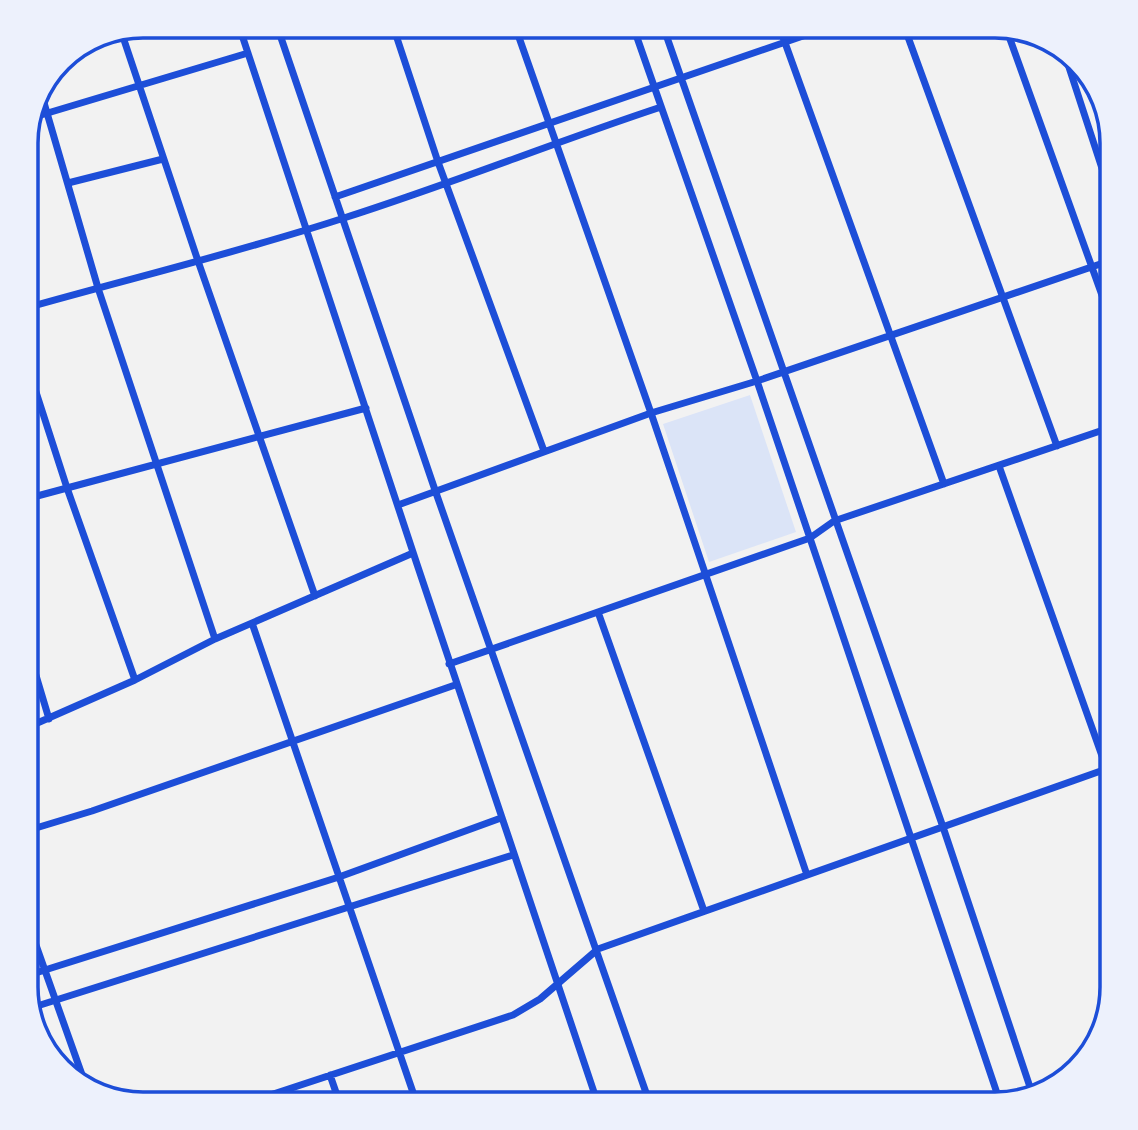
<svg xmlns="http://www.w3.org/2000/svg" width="1138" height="1130" font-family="Barlow,sans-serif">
  <rect width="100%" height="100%" fill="#f2f2f2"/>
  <!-- green -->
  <path fill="#dbe4f7" d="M 750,395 L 796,532 L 709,562 L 663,424 Z"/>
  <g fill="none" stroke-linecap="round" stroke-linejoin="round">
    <!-- minor -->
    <path stroke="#1d4ed8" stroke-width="7" d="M 239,26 C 357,386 477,745 598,1104
      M 277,26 L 435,490 L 650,1104
      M 393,26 L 438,162 L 544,451
      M 515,26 L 651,413 L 807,875
      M 633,26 L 757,381 L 1000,1102
      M 663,26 L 943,827 L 1031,1090
      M 779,26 L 944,484
      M 904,26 L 1057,446
      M 1006,28 L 1112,323
      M 122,34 L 198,261 L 315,596
      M 1064,52 L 1112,199
      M 40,89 L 98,288 L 215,639
      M 31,118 L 248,53
      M 68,183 L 163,159
      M 335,197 L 832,26
      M 26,308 C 132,278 240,252 344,218 C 451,184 555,142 661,107
      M 26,361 L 67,488 L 135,680
      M 999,466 L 1112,784
      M 26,499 L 366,408
      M 398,505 L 651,413 L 757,381 L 1112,260
      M 598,612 L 704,911
      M 252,623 L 417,1104
      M 26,642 L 49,719
      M 449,664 L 810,538 L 834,521 L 1112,427
      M 26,728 L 135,680 L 215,639 L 413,553
      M 26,831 L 92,811 L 455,685
      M 26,917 L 86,1086
      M 26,976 L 339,877 L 501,818
      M 34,1007 L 513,855
      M 330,1075 L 340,1104
      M 243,1104 L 513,1015 L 540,999 L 598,949 L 1112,767"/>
  </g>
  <!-- crop -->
  <path d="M0 0H1138V1130H0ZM143 38H995A105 105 0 0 1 1100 143V987A105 105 0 0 1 995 1092H143A105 105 0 0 1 38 987V143A105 105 0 0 1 143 38Z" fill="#edf1fc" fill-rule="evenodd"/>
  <path fill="none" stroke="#1d4ed8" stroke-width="3.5" d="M143 38H995A105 105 0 0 1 1100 143V987A105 105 0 0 1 995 1092H143A105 105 0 0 1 38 987V143A105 105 0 0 1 143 38Z"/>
</svg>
